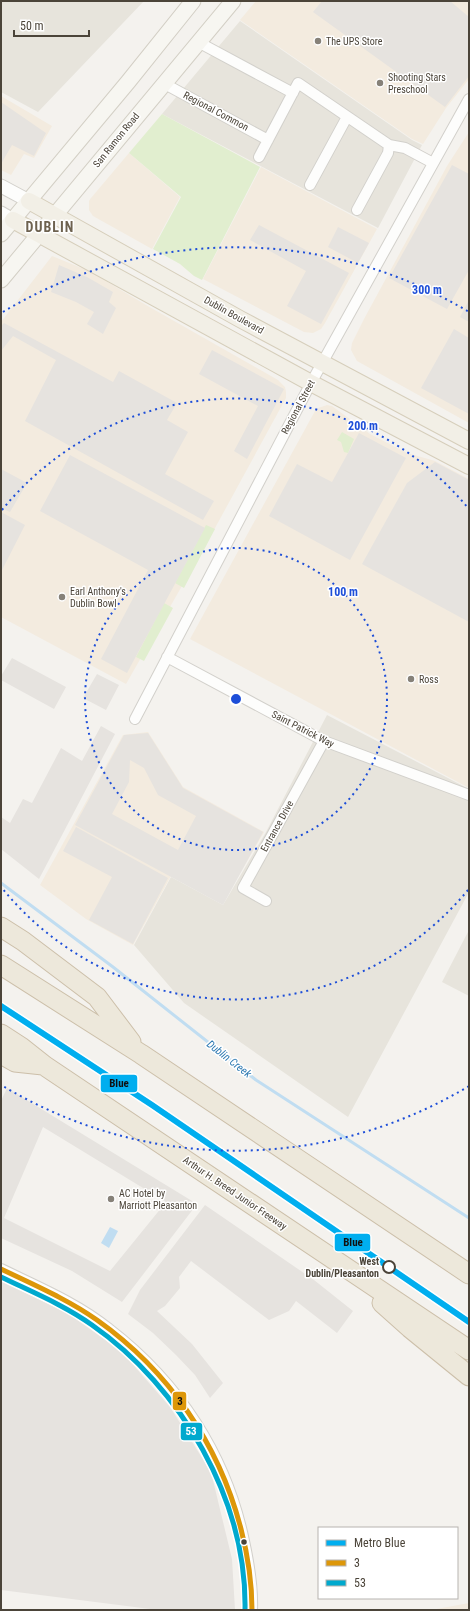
<svg xmlns="http://www.w3.org/2000/svg" width="470" height="1611" font-family="'Roboto Condensed',sans-serif">
  <rect width="100%" height="100%" fill="#f4f2ee"/>
  <!-- residential -->
  <path fill="#e7e4dc" d="M 1,1 L 144,1 L 38,112 L 1,92 Z
    M 240,21 L 412,140 L 422,145 L 378,228 L 162,114 Z
    M 327,715 L 469,789 L 469,892 L 348,1117 L 184,1003 L 134,945 L 171,877 L 223,905 L 266,832 Z
    M 469,930 L 469,996 L 442,982 Z"/>
  <!-- commercial -->
  <path fill="#f3ebdf" d="M 256,1 L 469,1 L 469,79 L 446,108 L 423,144 L 412,139 L 240,20 Z
    M 1,96 L 52,126 L 34,158 L 24,154 L 11,175 L 1,170 Z
    M 469,132 L 469,423 L 357,361 L 351,350 L 352,343 L 364,319 L 447,166 Z
    M 129,153 L 180,197 L 152,249 L 93,216 L 89,210 L 89,201 L 91,198 Z
    M 261,167 L 377,229 L 325,323 L 321,329 L 313,333 L 304,332 L 203,279 Z
    M 52,256 L 89,271 L 146,305 L 278,380 L 285,387 L 286,392 L 286,398 L 215,528 L 71,450 L 70,451 L 71,450 L 215,528 L 126,684 L 1,617 L 1,322 Z
    M 327,405 L 332,406 L 370,434 L 407,453 L 435,461 L 469,479 L 469,788 L 190,639 L 315,411 L 318,408 Z
    M 148,732 L 183,787 L 264,832 L 222,904 L 171,876 L 133,945 L 86,919 L 40,885 L 123,735 Z
    M 469,1603 L 469,1610 L 431,1610 Z"/>
  <!-- green -->
  <path fill="#e1eecf" d="M 162,114 L 260,167 L 202,280 L 194,276 L 180,264 L 153,249 L 181,197 L 129,153 Z
    M 342,432 L 354,439 L 348,453 L 344,452 L 341,442 L 337,440 Z
    M 206,525 L 215,529 L 184,588 L 175,583 Z
    M 164,603 L 173,608 L 144,661 L 136,657 Z"/>
  <!-- parking -->
  <path fill="#e6e3df" fill-rule="evenodd" d="M 322,1 L 450,1 L 469,17 L 469,76 L 445,107 L 313,12 Z
    M 1,102 L 46,133 L 34,156 L 12,145 L 1,164 Z
    M 452,165 L 469,174 L 469,270 L 447,309 L 389,278 Z
    M 259,225 L 349,273 L 321,324 L 287,306 L 306,271 L 250,240 Z
    M 338,227 L 369,243 L 358,263 L 328,247 Z
    M 59,265 L 87,277 L 113,292 L 109,302 L 116,308 L 103,334 L 87,324 L 94,312 L 76,302 L 51,292 Z
    M 469,300 L 469,322 L 460,317 Z
    M 4,323 L 113,382 L 119,371 L 177,403 L 167,420 L 188,432 L 165,474 L 214,501 L 203,520 L 25,421 L 56,360 L 13,336 L 1,351 L 1,326 Z
    M 454,329 L 469,338 L 469,414 L 421,388 Z
    M 212,350 L 284,389 L 247,459 L 234,451 L 258,406 L 199,374 Z
    M 359,433 L 406,458 L 350,560 L 269,516 L 297,464 L 332,482 Z
    M 70,455 L 205,528 L 127,673 L 101,659 L 148,570 L 40,511 Z
    M 435,462 L 469,480 L 469,622 L 362,564 L 407,483 Z
    M 1,469 L 27,483 L 10,512 L 1,508 Z
    M 1,512 L 25,525 L 1,572 Z
    M 12,658 L 66,687 L 54,709 L 1,680 L 1,676 Z
    M 97,674 L 119,685 L 106,710 L 83,698 Z
    M 101,726 L 115,734 L 39,879 L 1,849 L 1,817 L 10,823 L 23,799 L 32,803 L 61,748 L 82,761 Z
    M 148,733 L 183,788 L 263,832 L 223,905 L 75,825 L 124,735 ZM 130,760 L 144,768 L 158,795 L 196,816 L 178,850 L 112,814 L 129,782 Z
    M 76,827 L 168,878 L 133,944 L 89,920 L 112,877 L 63,851 Z
    M 7,1088 L 197,1204 L 122,1302 L 72,1271 L 1,1238 L 1,1101 ZM 43,1127 L 166,1202 L 110,1271 L 4,1218 Z
    M 205,1205 L 314,1280 L 353,1311 L 337,1333 L 296,1301 L 289,1311 L 269,1320 L 191,1261 L 179,1277 L 180,1288 L 165,1306 L 157,1311 L 192,1344 L 223,1383 L 210,1398 L 195,1375 L 176,1355 L 153,1333 L 128,1314 L 140,1290 Z
    M 1,1281 L 69,1314 L 122,1352 L 170,1407 L 211,1472 L 232,1559 L 235,1610 L 158,1610 L 1,1590 Z"/>
  <!-- water -->
  <path fill="#c0ddf1" d="M 110,1227 L 118,1231 L 109,1248 L 101,1243 Z"/>
  <g fill="none" stroke-linecap="round" stroke-linejoin="round">
    <!-- stream -->
    <path stroke="#c0ddf1" stroke-width="3" d="M 1,883 L 113,967 L 256,1080 L 469,1218"/>
    <!-- minor casing -->
    <g stroke="#d2d0cb" stroke-width="12">
      <path id="minor" d="M 198,42 L 293,93
        M 163,83 L 268,140
        M 259,157 L 298,83 L 389,145 L 405,148 L 433,163
        M 310,185 L 347,117
        M 357,210 L 388,153 L 389,145
        M 167,657 L 324,741 L 469,795
        M 135,719 L 311,383 L 469,99
        M 266,901 L 243,888 L 324,741
        M 1,1269 C 38,1287 77,1303 109,1329 C 179,1383 226,1455 244,1541 C 249,1564 253,1587 252,1610"/>
    </g>
    <!-- tertiary casing -->
    <g stroke="#d2d0cb" stroke-width="15">
      <path id="tertiary" d="M 1,186 L 29,201
        M 1,213 L 13,220"/>
    </g>
    <!-- secondary casing -->
    <g stroke="#d3cfc5" stroke-width="17">
      <path id="secondary" d="M 1,234 L 128,82 L 193,1
        M 1,280 L 233,1"/>
    </g>
    <!-- primary casing -->
    <g stroke="#d6cebb" stroke-width="18">
      <path id="primary" d="M 29,201 L 240,319 L 469,441
        M 13,220 L 311,383 L 469,466"/>
    </g>
    <!-- motorway casing -->
    <g stroke="#ccbfa9" stroke-width="21">
      <path id="motorway" d="M 1,927 L 23,941 L 97,997 L 131,1042
        M 1,965 L 141,1054 L 469,1274
        M 1,1034 L 21,1047 L 45,1066 L 469,1350
        M 1,1054 L 15,1062 L 43,1065
        M 382,1303 L 410,1328 L 469,1376"/>
    </g>
    <!-- minor -->
    <use href="#minor" stroke="#fdfdfc" stroke-width="10"/>
    <!-- tertiary -->
    <use href="#tertiary" stroke="#fdfdfc" stroke-width="13"/>
    <!-- secondary -->
    <use href="#secondary" stroke="#f7f6f1" stroke-width="15"/>
    <!-- primary -->
    <use href="#primary" stroke="#f2efe6" stroke-width="16"/>
    <!-- motorway -->
    <use href="#motorway" stroke="#ede8db" stroke-width="19"/>
    <!-- bus-1 casing -->
    <g stroke="#fff" stroke-width="8">
      <path id="bus-1" d="M 1,1269 C 34,1285 67,1299 97,1320 C 169,1371 219,1444 241,1529 C 248,1556 252,1583 252,1610"/>
    </g>
    <!-- bus-2 casing -->
    <g stroke="#fff" stroke-width="8">
      <path id="bus-2" d="M 1,1277 C 32,1292 64,1305 92,1325 C 181,1387 247,1500 245,1610"/>
    </g>
    <!-- bus-1 -->
    <use href="#bus-1" stroke="#dd9709" stroke-width="5"/>
    <!-- bus-2 -->
    <use href="#bus-2" stroke="#00a9ce" stroke-width="5"/>
    <!-- metro-1 casing -->
    <g stroke="#fff" stroke-width="9">
      <path id="metro-1" d="M 1,1006 L 152,1105 L 469,1322"/>
    </g>
    <!-- metro-1 -->
    <use href="#metro-1" stroke="#00aeef" stroke-width="6"/>
  </g>
  <!-- distance rings -->
  <g fill="none" stroke="#1d4ed8" stroke-width="2" stroke-dasharray="2 4">
    <circle cx="236" cy="699" r="151"/>
    <path d="M468 890A301 301 0 0 1 2 888M2 510A301 301 0 0 1 468 508"/>
    <path d="M469 1086A452 452 0 0 1 3 1086M3 312A452 452 0 0 1 469 312"/>
  </g>
  <!-- markers -->
  <g fill="#868178" stroke="#fff" stroke-width="1.5">
    <circle cx="318" cy="41" r="4"/>
    <circle cx="380" cy="83" r="4"/>
    <circle cx="62" cy="597" r="4"/>
    <circle cx="411" cy="679" r="4"/>
    <circle cx="111" cy="1199" r="4"/>
  </g>
  <circle fill="#fff" stroke="#4b4439" stroke-width="2" cx="389" cy="1267" r="6"/>
  <circle fill="#4b4439" stroke="#fff" stroke-width="1.5" cx="244" cy="1542" r="3.5"/>
  <g text-anchor="middle" dominant-baseline="central" stroke-width="3" stroke-linejoin="round" paint-order="stroke">
    <!-- poi labels -->
    <g font-size="10" fill="#4b4439" stroke="#fff" text-anchor="start">
      <text x="326" y="41">The UPS Store</text>
      <text x="388" y="77">Shooting Stars<tspan x="388" dy="12">Preschool</tspan></text>
      <text x="70" y="591">Earl Anthony's<tspan x="70" dy="12">Dublin Bowl</tspan></text>
      <text x="419" y="679">Ross</text>
      <text x="119" y="1193">AC Hotel by<tspan x="119" dy="12">Marriott Pleasanton</tspan></text>
    </g>
    <!-- street labels -->
    <g font-size="10" fill="#4b4439" stroke="#fff">
      <text transform="translate(216 111) rotate(28)">Regional Common</text>
      <text transform="translate(116 140) rotate(-51)">San Ramon Road</text>
      <text transform="translate(234 315) rotate(29)">Dublin Boulevard</text>
      <text transform="translate(298 407) rotate(-62)">Regional Street</text>
      <text transform="translate(303 729) rotate(27)">Saint Patrick Way</text>
      <text transform="translate(277 826) rotate(-61)">Entrance Drive</text>
      <text transform="translate(235 1193) rotate(34)">Arthur H. Breed Junior Freeway</text>
    </g>
    <!-- stop labels -->
    <g font-size="10" font-weight="bold" fill="#4b4439" stroke="#fff" text-anchor="end">
      <text x="379" y="1261">West<tspan x="379" dy="12">Dublin/Pleasanton</tspan></text>
    </g>
    <!-- water labels -->
    <g font-size="11" font-style="italic" fill="#2e7ab2" stroke="#fff">
      <text transform="translate(229 1059) rotate(38)">Dublin Creek</text>
    </g>
    <!-- district labels -->
    <g font-size="14" font-weight="bold" letter-spacing="1" fill="#6e6250" stroke="#fff">
      <text x="50" y="227">DUBLIN</text>
    </g>
  </g>
  <circle cx="236" cy="699" r="6" fill="#1d4ed8" stroke="#fff" stroke-width="2"/>
  <g font-size="12" text-anchor="middle" font-weight="bold" fill="#1d4ed8" stroke="#fff" stroke-width="3" stroke-linejoin="round" paint-order="stroke">
    <text x="427" y="294">300 m</text>
    <text x="363" y="430">200 m</text>
    <text x="343" y="596">100 m</text>
  </g>
  <g stroke="#fff" stroke-width="1.5">
    <rect x="100" y="1074" width="38" height="19" rx="4" fill="#00aeef"/>
    <rect x="334" y="1233" width="37" height="19" rx="4" fill="#00aeef"/>
    <rect x="172" y="1391" width="15" height="20" rx="4" fill="#dd9709"/>
    <rect x="180" y="1422" width="23" height="19" rx="4" fill="#00a9ce"/>
  </g>
  <g font-size="11" text-anchor="middle" font-weight="bold" fill="#fff">
    <text x="191" y="1435">53</text>
  </g>
  <g font-size="11" text-anchor="middle" font-weight="bold" fill="#111">
    <text x="119" y="1087">Blue</text>
    <text x="353" y="1246">Blue</text>
    <text x="180" y="1405">3</text>
  </g>
  <!-- border -->
  <rect width="470" height="1611" fill="none" stroke="#4b4439" stroke-width="4"/>
  <!-- legend -->
  <rect x="318" y="1527" width="140" height="72" fill="#ffffff" stroke="#b7b4b0"/>
  <rect x="326" y="1540" width="20" height="6" fill="#00aeef" stroke="#b7b4b0"/>
  <text x="354" y="1547" font-size="12" fill="#4b4439">Metro Blue</text>
  <rect x="326" y="1560" width="20" height="6" fill="#dd9709" stroke="#b7b4b0"/>
  <text x="354" y="1567" font-size="12" fill="#4b4439">3</text>
  <rect x="326" y="1580" width="20" height="6" fill="#00a9ce" stroke="#b7b4b0"/>
  <text x="354" y="1587" font-size="12" fill="#4b4439">53</text>
  <!-- scale -->
  <path d="M14 30v6h75v-6" fill="none" stroke="#4b4439" stroke-width="2"/>
  <text x="20" y="30" font-size="12" fill="#4b4439" stroke="#ffffff" stroke-width="3" paint-order="stroke">50 m</text>
</svg>
